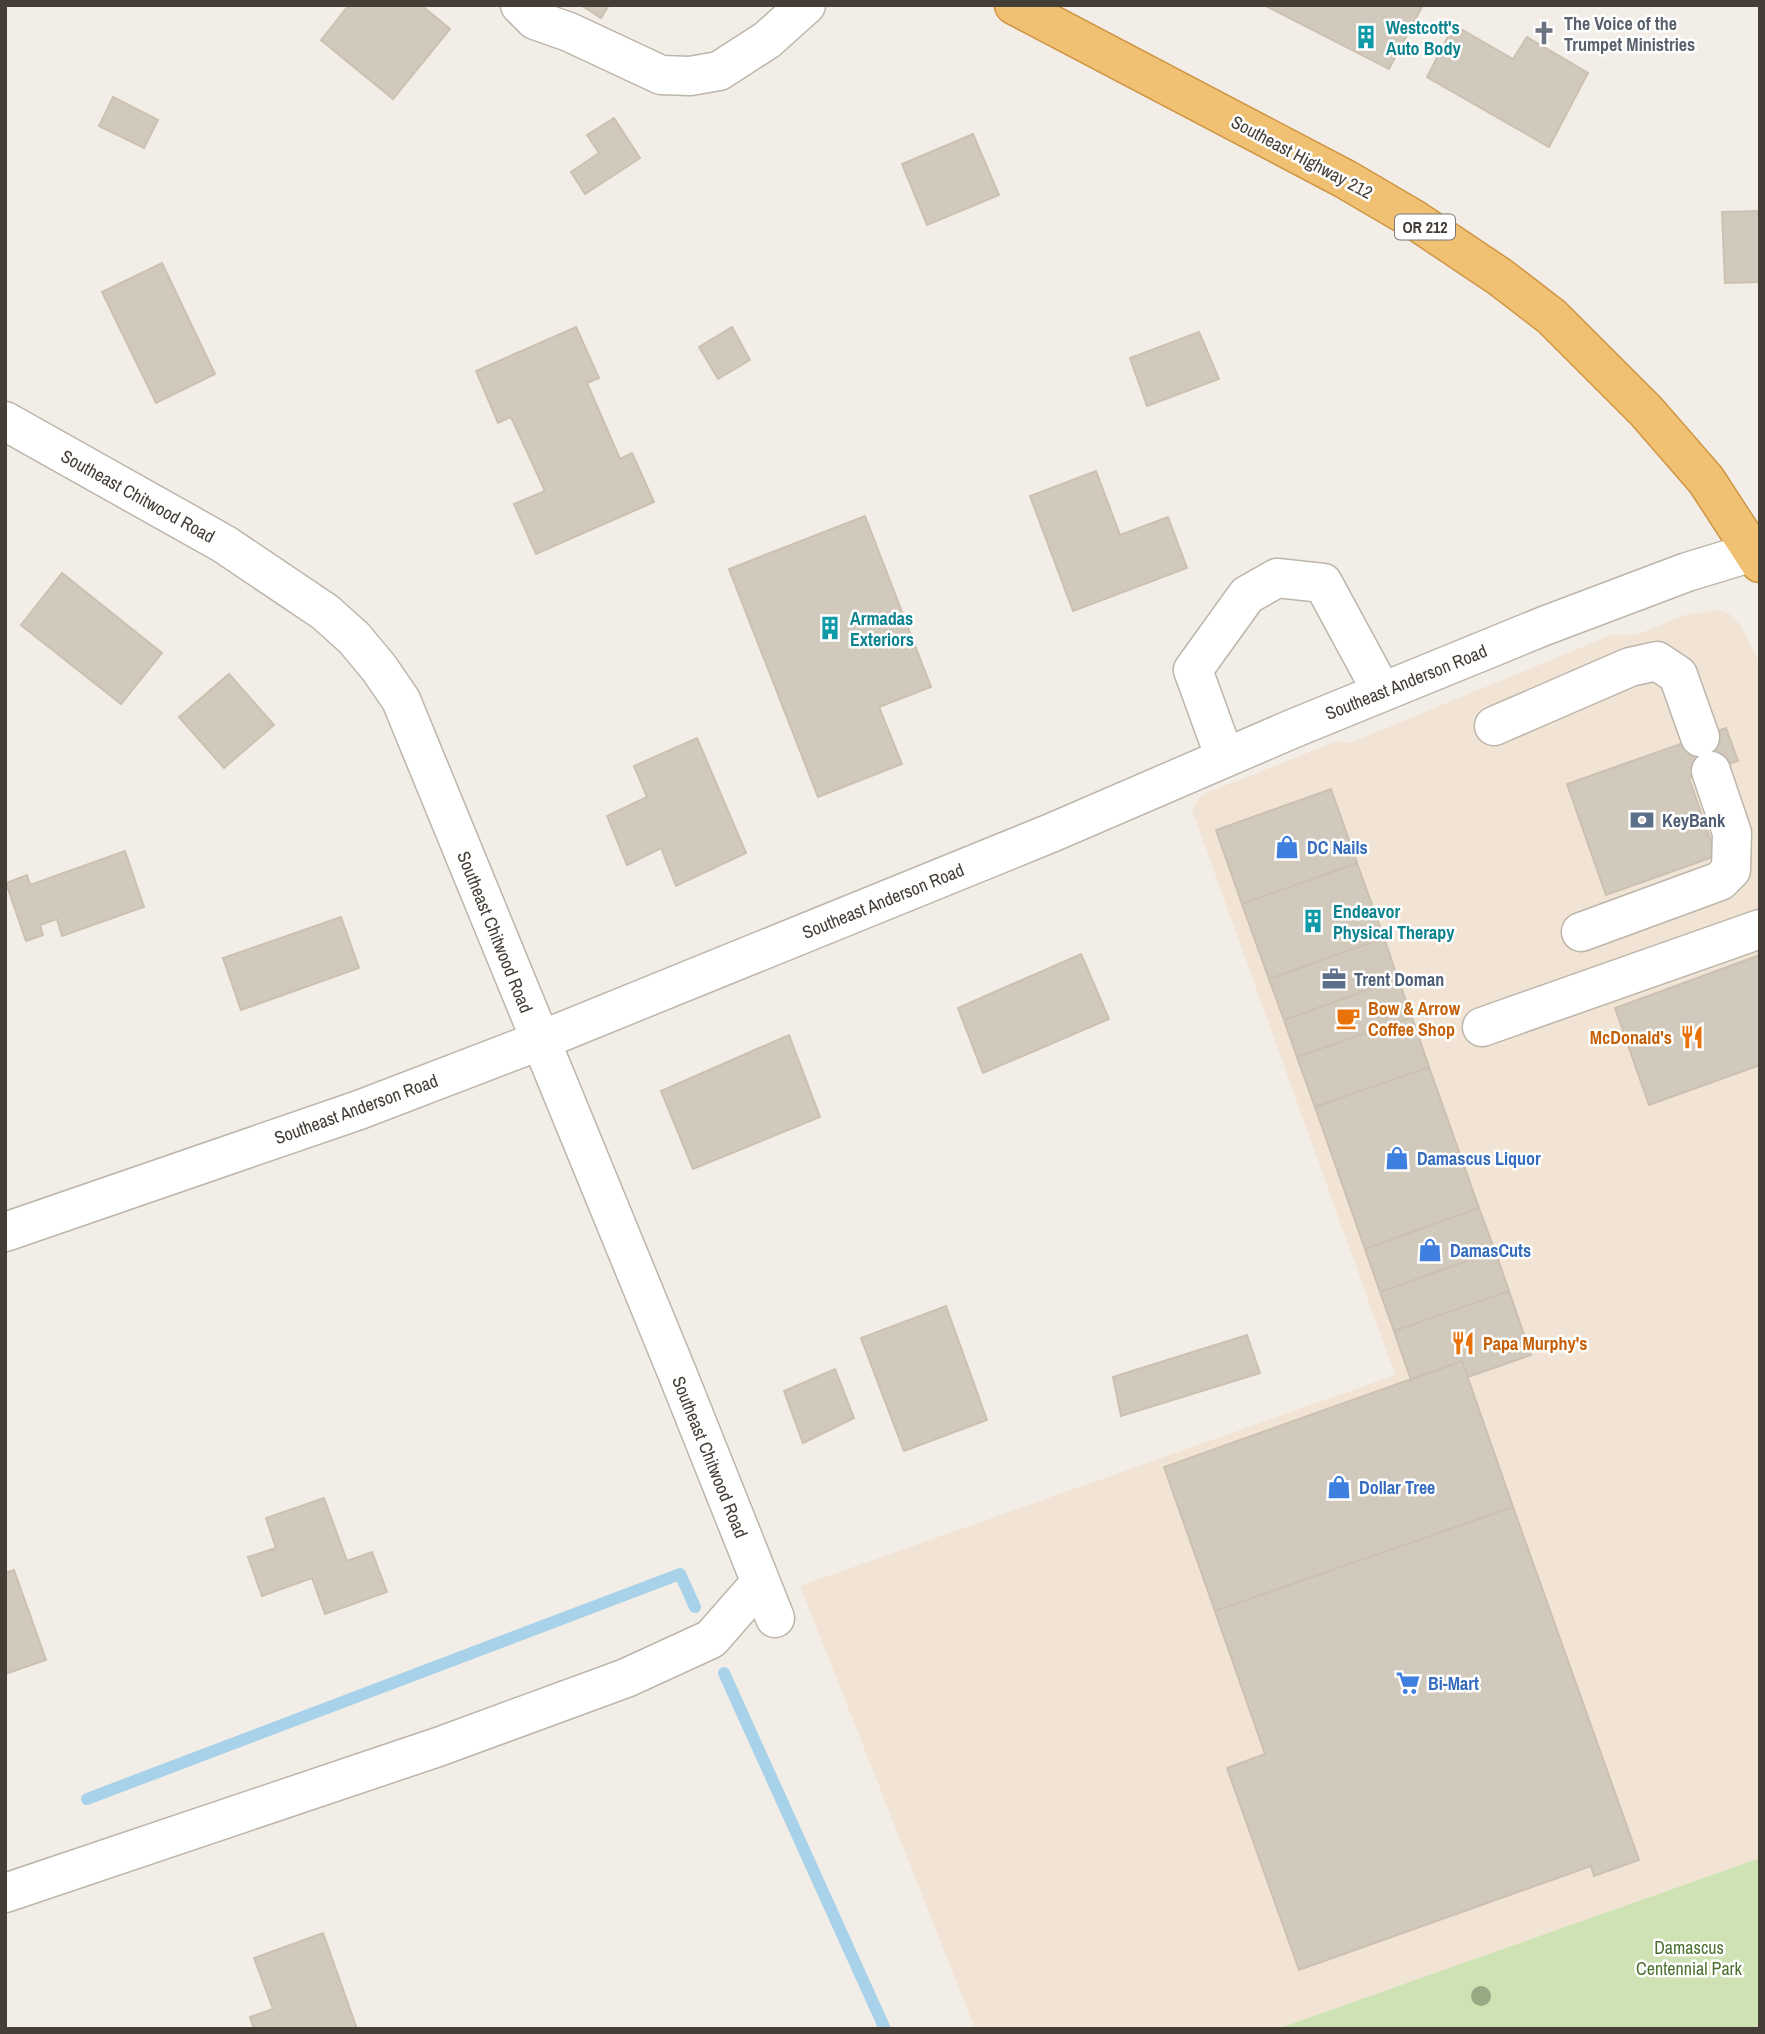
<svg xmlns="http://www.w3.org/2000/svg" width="1765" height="2034" font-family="'Archivo Narrow',sans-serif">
  <rect width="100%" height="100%" fill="#f2eee7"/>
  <!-- commercial -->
  <path fill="#f2e4d4" d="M 1717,610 L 1728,613 L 1739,623 L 1760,663 L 1760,1858 L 1277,2029 L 975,2029 L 800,1586 L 1395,1375 L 1192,810 L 1198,799 L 1206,793 L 1337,741 L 1350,743 L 1611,635 L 1636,635 L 1685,615 Z"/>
  <!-- green -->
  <path fill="#cfe2b3" d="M 1760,1858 L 1760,2029 L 1277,2029 Z"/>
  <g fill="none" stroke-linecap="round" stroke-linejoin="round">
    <!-- stream -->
    <path stroke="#a8d2e9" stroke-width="12" d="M 724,1673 L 885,2029
      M 87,1799 L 680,1574 L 695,1607"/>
  </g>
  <!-- building -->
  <path fill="#d2c9bd" stroke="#ccc0b1" stroke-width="2" d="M 349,5 L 421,5 L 450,29 L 393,99 L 321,40 Z
    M 581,5 L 609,5 L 601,18 Z
    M 1264,5 L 1423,5 L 1389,69 Z
    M 1454,25 L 1513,59 L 1527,37 L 1588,73 L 1549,147 L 1427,77 Z
    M 113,97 L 158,120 L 144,148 L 99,126 Z
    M 614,118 L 640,158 L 585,194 L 571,172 L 599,153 L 587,135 Z
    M 973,134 L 999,195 L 927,225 L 902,164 Z
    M 1760,211 L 1760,282 L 1725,283 L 1722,212 Z
    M 162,263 L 215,374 L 156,403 L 102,292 Z
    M 576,327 L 599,378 L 587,383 L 620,459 L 632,453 L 654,502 L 536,554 L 514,504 L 545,491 L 511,417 L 498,423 L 476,371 Z
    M 732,327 L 750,360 L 718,379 L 699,347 Z
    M 1199,332 L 1219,379 L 1147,406 L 1130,358 Z
    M 1096,471 L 1120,535 L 1168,517 L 1187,568 L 1073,611 L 1030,496 Z
    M 865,516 L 931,687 L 879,707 L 902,764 L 818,797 L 729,569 Z
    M 62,573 L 162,653 L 121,704 L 21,625 Z
    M 229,674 L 274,725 L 224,768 L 179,717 Z
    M 1726,728 L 1738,761 L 1689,778 L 1716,856 L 1606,895 L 1567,784 Z
    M 697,738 L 746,853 L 676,886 L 661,848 L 627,865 L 607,816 L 647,797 L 634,766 Z
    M 1331,789 L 1357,863 L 1242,904 L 1216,830 Z
    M 125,851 L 144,907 L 62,936 L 57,919 L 40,925 L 43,935 L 26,941 L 6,883 L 27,875 L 30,885 Z
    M 1357,863 L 1384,938 L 1269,979 L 1242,904 Z
    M 341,917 L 359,968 L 241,1010 L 223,958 Z
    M 1384,938 L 1398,979 L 1284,1020 L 1269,979 Z
    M 1081,954 L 1109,1019 L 983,1073 L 958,1008 Z
    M 1760,955 L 1760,1065 L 1649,1105 L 1615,1008 Z
    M 1398,979 L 1412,1017 L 1297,1057 L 1284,1020 Z
    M 1412,1017 L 1429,1067 L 1315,1107 L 1297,1057 Z
    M 789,1035 L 820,1117 L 693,1169 L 661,1091 Z
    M 1429,1067 L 1479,1208 L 1365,1249 L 1315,1107 Z
    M 1479,1208 L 1495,1251 L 1380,1292 L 1365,1249 Z
    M 1495,1251 L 1509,1291 L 1394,1331 L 1380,1292 Z
    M 1509,1291 L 1531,1355 L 1468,1377 L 1462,1361 L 1411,1380 L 1394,1331 Z
    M 946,1306 L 987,1420 L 904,1451 L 861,1338 Z
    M 1247,1335 L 1260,1373 L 1121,1416 L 1113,1377 Z
    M 1462,1361 L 1513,1507 L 1215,1611 L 1164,1467 Z
    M 835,1369 L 854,1418 L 803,1443 L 784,1391 Z
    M 324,1498 L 347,1561 L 372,1552 L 387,1592 L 325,1614 L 312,1578 L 262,1596 L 248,1557 L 276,1548 L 266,1518 Z
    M 1513,1507 L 1639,1860 L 1594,1876 L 1591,1866 L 1299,1970 L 1227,1768 L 1265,1754 L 1215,1611 Z
    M 14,1570 L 46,1660 L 5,1674 L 5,1573 Z
    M 323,1933 L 357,2029 L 254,2029 L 250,2017 L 273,2009 L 254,1958 Z"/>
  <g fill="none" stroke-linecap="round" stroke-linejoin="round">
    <!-- minor casing -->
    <g stroke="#bcb5aa" stroke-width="41">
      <path id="minor" d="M 520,5 L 535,20 L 569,32 L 661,75 L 690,76 L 719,71 L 767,40 L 806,5
        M 5,421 L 224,544 L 325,612 L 354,638 L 379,668 L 401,700 L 678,1375 L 775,1618
        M 1494,726 L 1630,667 L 1657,661 L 1678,675 L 1700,737
        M 1225,758 L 1193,670 L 1247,595 L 1277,578 L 1323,583 L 1382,692
        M 1581,932 L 1720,881 L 1731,870 L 1732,833 L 1711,771
        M 1482,1027 L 1760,929
        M 5,1232 L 359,1110 L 539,1041 L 1051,833 L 1292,729 L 1544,626 L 1687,572 L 1753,552
        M 5,1893 L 438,1747 L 626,1678 L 711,1639 L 760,1583"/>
    </g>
    <!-- highway casing -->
    <g stroke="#cf9544" stroke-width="41">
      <path id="highway" d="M 1014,5 L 1345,179 L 1415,220 L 1500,277 L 1552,317 L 1646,411 L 1706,480 L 1760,563"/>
    </g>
    <!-- minor -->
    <use href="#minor" stroke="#fff" stroke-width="38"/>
    <!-- highway -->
    <use href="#highway" stroke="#f1c173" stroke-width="38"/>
  </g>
  <!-- trees -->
  <circle fill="#96a982" cx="1481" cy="1996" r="10"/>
  <!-- icons -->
  <defs>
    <g id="church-bare" transform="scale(1.89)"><path d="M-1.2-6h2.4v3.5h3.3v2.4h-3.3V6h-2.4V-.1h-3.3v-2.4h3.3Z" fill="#6b7280" stroke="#fff" stroke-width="2.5" paint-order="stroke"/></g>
    <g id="building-bare" transform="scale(1.89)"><path d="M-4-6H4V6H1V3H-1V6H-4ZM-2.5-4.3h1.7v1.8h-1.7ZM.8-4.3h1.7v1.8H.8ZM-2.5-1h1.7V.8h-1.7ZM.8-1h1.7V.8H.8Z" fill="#0f9aa8" stroke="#fff" stroke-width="2.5" paint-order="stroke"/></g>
    <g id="bank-bare" transform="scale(1.89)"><path d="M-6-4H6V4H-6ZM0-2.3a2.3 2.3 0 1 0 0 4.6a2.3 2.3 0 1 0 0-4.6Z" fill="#5c6f8a" stroke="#fff" stroke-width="2.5" paint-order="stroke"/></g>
    <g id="shop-bare" transform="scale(1.89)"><path d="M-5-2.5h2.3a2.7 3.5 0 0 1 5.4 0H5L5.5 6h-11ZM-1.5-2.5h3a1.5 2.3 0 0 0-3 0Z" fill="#3f7fe0" stroke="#fff" stroke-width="2.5" paint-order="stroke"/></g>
    <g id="office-bare" transform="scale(1.89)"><path d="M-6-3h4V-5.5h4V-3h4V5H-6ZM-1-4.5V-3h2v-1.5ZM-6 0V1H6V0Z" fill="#5c6f8a" stroke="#fff" stroke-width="2.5" paint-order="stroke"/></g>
    <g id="cafe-bare" transform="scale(1.89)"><path d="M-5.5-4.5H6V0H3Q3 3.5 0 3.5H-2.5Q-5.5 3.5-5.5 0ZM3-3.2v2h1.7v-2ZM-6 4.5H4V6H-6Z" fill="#e8710a" stroke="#fff" stroke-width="2.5" paint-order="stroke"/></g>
    <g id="restaurant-bare" transform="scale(1.89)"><path d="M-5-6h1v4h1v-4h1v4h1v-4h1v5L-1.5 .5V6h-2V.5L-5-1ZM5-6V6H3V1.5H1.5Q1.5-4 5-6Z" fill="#e8710a" stroke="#fff" stroke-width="2.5" paint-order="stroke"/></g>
    <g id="supermarket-bare" transform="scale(1.89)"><path d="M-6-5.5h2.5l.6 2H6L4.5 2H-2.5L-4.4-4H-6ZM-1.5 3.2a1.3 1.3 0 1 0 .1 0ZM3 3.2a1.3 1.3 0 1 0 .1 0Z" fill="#3f7fe0" stroke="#fff" stroke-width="2.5" paint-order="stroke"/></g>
  </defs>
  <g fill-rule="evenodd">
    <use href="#church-bare" x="1544" y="33"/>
    <use href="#building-bare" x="1366" y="37"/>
    <use href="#building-bare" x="830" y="628"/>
    <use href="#bank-bare" x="1642" y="820"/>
    <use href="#shop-bare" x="1287" y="847"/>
    <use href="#building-bare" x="1313" y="921"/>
    <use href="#office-bare" x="1334" y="979"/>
    <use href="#cafe-bare" x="1348" y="1018"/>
    <use href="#restaurant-bare" x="1692" y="1037"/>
    <use href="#shop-bare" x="1397" y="1158"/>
    <use href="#shop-bare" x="1430" y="1250"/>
    <use href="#restaurant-bare" x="1463" y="1343"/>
    <use href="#shop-bare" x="1339" y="1487"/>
    <use href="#supermarket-bare" x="1408" y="1683"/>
  </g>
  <g text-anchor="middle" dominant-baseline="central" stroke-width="5" stroke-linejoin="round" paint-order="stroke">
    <!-- shield labels -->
    <rect fill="#fff" stroke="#7c7873" stroke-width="2" x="1395" y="214.5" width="60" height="25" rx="5"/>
    <g font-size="16" font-weight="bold" fill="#443e37">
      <text x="1425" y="227">OR 212</text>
    </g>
    <!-- worship labels -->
    <g font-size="18" font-weight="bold" fill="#5b616d" stroke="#fff" text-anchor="start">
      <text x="1564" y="23">The Voice of the<tspan x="1564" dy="21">Trumpet Ministries</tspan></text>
    </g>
    <!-- culture labels -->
    <g font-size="18" font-weight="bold" fill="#0d838f" stroke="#fff" text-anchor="start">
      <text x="1386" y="27">Westcott's<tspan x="1386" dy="21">Auto Body</tspan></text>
      <text x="850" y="618">Armadas<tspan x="850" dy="21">Exteriors</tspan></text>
      <text x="1333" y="911">Endeavor<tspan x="1333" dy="21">Physical Therapy</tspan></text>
    </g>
    <!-- street labels -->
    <g font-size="18" fill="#443e37" stroke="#fff">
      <text transform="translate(1302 157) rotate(28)">Southeast Highway 212</text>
      <text transform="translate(138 496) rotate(29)">Southeast Chitwood Road</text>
      <text transform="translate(1406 682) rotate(-22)">Southeast Anderson Road</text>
      <text transform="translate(883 901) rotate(-22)">Southeast Anderson Road</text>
      <text transform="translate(495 932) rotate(68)">Southeast Chitwood Road</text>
      <text transform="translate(356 1109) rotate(-20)">Southeast Anderson Road</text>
      <text transform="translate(710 1457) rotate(68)">Southeast Chitwood Road</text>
    </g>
    <!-- service labels -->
    <g font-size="18" font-weight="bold" fill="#4e5e75" stroke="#fff" text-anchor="start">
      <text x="1662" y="820">KeyBank</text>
      <text x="1354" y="979">Trent Doman</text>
    </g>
    <!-- shop labels -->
    <g font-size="18" font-weight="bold" fill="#366cbe" stroke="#fff" text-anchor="start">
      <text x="1307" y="847">DC Nails</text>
      <text x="1417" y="1158">Damascus Liquor</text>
      <text x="1450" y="1250">DamasCuts</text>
      <text x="1359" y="1487">Dollar Tree</text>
      <text x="1428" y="1683">Bi-Mart</text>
    </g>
    <!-- food labels -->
    <g font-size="18" font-weight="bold" fill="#c56008" stroke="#fff" text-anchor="start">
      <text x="1368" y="1008">Bow &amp; Arrow<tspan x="1368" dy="21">Coffee Shop</tspan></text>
      <text x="1672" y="1037" text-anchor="end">McDonald's</text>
      <text x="1483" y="1343">Papa Murphy's</text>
    </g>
    <!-- park labels -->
    <g font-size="18" fill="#4b702f" stroke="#fff">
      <text x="1689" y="1947">Damascus<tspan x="1689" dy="21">Centennial Park</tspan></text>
    </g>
  </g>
  <!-- border -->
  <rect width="1765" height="2034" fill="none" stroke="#443e37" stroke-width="14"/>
</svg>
